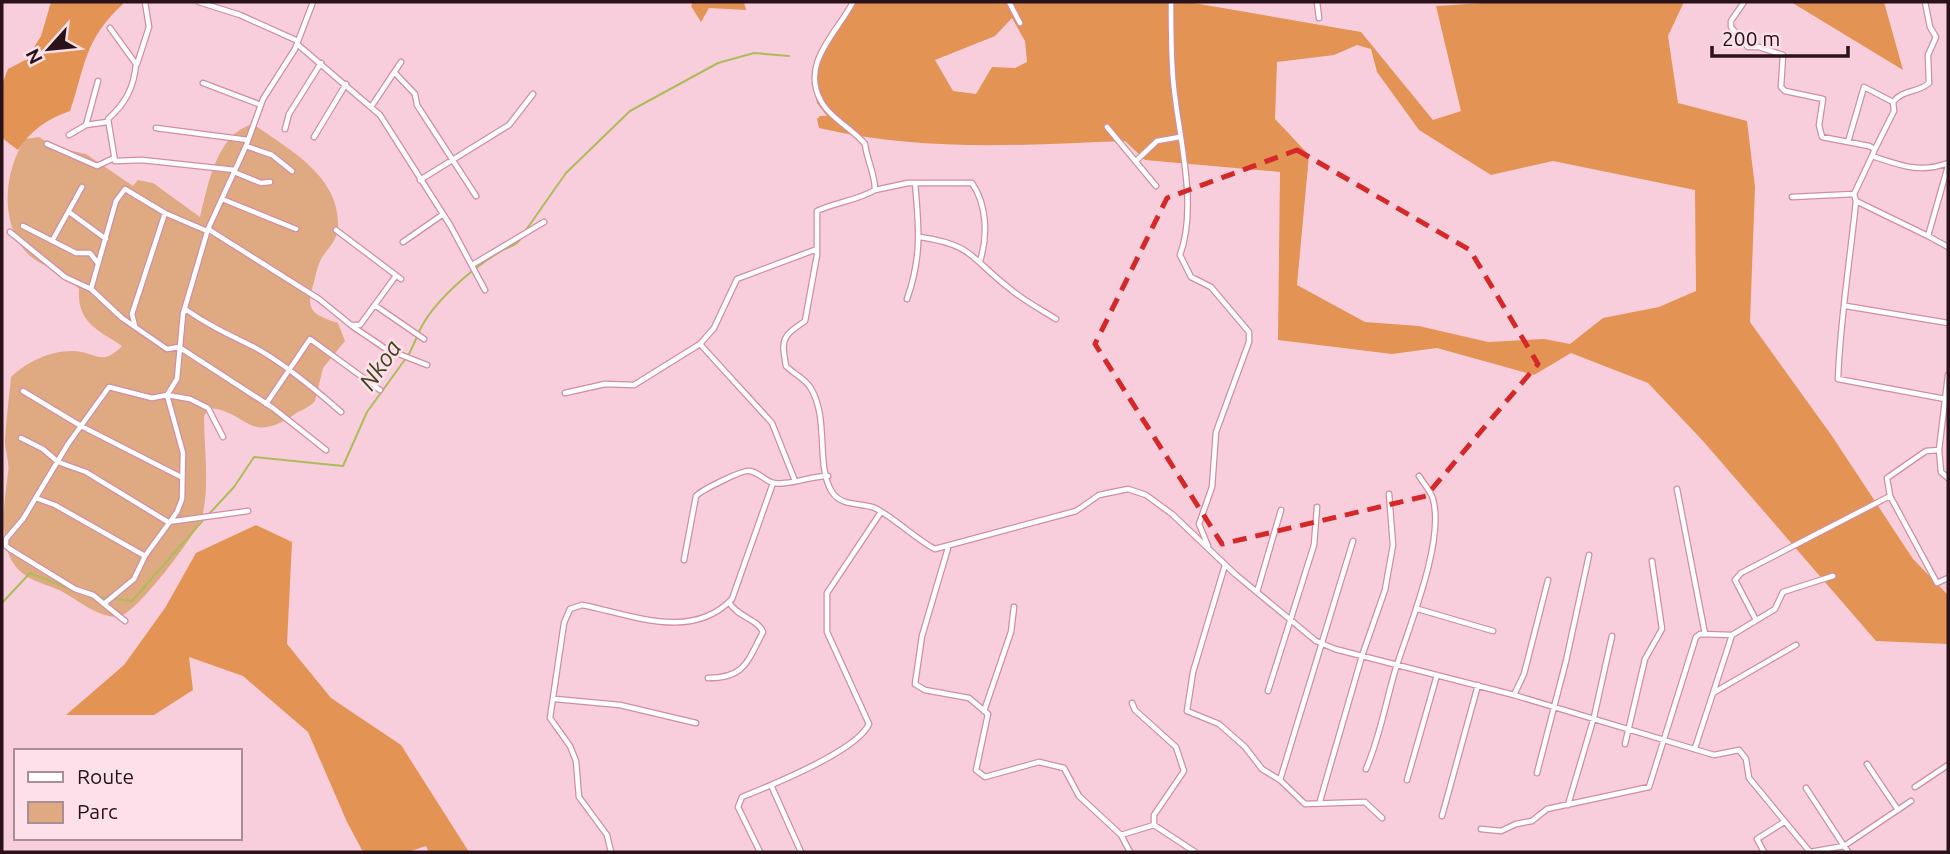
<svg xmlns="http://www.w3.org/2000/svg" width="1950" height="854" font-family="Ubuntu,sans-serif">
  <rect width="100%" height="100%" fill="#f9cedc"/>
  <!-- green -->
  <path fill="#dfa982" d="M 253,124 C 287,148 338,175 338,223 C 339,238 330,246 323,256 C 318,263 316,274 314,282 C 305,310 311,314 338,323 L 345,341 L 323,368 L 315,401 C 309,408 300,410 292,416 C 248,445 246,410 209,408 L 204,416 C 204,448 210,486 202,517 C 198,532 134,617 118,617 C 97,617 78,600 61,591 C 39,581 17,579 8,552 C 0,525 5,499 8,473 C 10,462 5,452 5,441 C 6,420 9,399 11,377 C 27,362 49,351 72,351 C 96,351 101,368 122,346 C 97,329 77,323 79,289 C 65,272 47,269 30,256 C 0,228 2,175 25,139 L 39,137 L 54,147 L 86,154 L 133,186 L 138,180 L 153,183 L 200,217 C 208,185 216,134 253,124 Z"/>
  <!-- forest -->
  <path fill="#e39354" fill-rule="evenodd" d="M 51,2 L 122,2 L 123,4 C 84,40 86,64 70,111 C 48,118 30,131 18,150 L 2,138 L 2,84 L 8,69 L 27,59 L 41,36 Z
    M 693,2 L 744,2 L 746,10 L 709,8 L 701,22 L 691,6 Z
    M 853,2 L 1188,2 L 1361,32 L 1433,120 L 1461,111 L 1436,6 L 1500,2 L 1684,2 L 1668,36 L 1678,103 L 1747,121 L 1755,187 L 1750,322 L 1832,436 L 1913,559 L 1948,595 L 1948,644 L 1876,641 L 1703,441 L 1648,383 L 1571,353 L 1534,375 L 1437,348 L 1392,354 L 1278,340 L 1280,172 L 1145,160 L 1125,141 C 1023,145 920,152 819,128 L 817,119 L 820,116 L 827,116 L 817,103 L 812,79 L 839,22 L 846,19 ZM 1012,18 L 1025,41 L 1027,62 L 1015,68 L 992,67 L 976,94 L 953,91 L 935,60 L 995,36 ZM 1357,45 L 1371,49 L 1377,72 L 1419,130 L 1491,175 L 1553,161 L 1695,190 L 1696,291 L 1659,307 L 1603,318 L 1570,344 L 1544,339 L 1488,342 L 1419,326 L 1365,322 L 1297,285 L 1309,155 L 1275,119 L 1277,62 L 1334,55 Z
    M 1791,2 L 1884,2 L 1903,70 Z
    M 256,525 L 292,542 L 287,644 L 331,698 L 401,745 L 469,852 L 429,852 L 426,846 L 408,852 L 363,852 L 347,822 L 308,732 L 243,676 L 189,657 L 193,690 L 154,715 L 66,715 L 124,665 L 165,608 L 196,553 Z"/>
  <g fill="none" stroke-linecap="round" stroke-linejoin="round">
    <!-- stream -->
    <path stroke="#acbc5a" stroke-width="2" d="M 526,230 L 566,173 L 630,111 L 718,63 L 754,53 L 789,56
      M 419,332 C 431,304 471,269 498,253 C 506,247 516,247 521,238
      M 209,514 L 234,487 L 254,457 L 343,466 L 367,412 L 409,354 L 417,337
      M 98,597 L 132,601 L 205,518
      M 2,603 L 30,573 L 72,590"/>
    <!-- street casing -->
    <g stroke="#d08ea5" stroke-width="7">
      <path id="street" d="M 199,2 L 240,15 L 298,41
        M 853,2 C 837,33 800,63 821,101 C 830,118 853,129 865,144 C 867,161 875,173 875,190 C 856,201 836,202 817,211 L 817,255 L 805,321 C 782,337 781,338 786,366 C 793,373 805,379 810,387 C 830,418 815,465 832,492 C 841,506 859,503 872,507 C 887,511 916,540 935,549 L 1076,511 L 1099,495 L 1128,489 L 1146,495 L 1172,514 L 1235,574 L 1316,641 L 1335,649 L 1514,695 L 1714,755 L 1739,750 L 1746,759 L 1749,778 L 1810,852 L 1844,846 L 1911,801
        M 1009,2 L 1020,23
        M 1171,2 C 1171,27 1171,53 1173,78 C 1177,132 1199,203 1180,255 L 1191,277 L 1211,287 L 1249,332 L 1249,342 L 1216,432 L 1212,487 L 1199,524 L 1208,546
        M 1317,2 L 1319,18
        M 1744,2 L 1731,21 L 1731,27 L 1748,47 L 1759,47 L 1783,55 L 1781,87 L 1785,91 L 1823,99 L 1819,125 L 1822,137 L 1869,146 L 1875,149 L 1872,156 C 1900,165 1919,174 1948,163
        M 110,28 L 136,64 C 134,88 125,104 108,119 L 115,161 L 142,160 L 235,170
        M 297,44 L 380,115 L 450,225 L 485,290
        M 137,64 L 149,27 L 145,2
        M 395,73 L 415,94 L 417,105 L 476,196
        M 203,83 L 261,105
        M 371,107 L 401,62
        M 86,125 L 98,81
        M 1107,127 L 1156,186
        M 156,128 L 248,140
        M 285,129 L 289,114 L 321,63
        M 69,135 L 86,125 L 107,122
        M 314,137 L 346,84
        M 1848,142 L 1864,87 L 1893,102
        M 47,144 L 97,166 L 114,158
        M 246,146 L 272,155 L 292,171
        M 1875,149 L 1894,111 L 1893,102 C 1903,89 1918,93 1929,83 L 1928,55 L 1936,37 L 1930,27 L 1925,2
        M 1872,156 L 1854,194 L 1856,201 L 1928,236
        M 1137,160 L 1157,141 L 1180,137
        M 1948,166 L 1928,236 L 1948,247
        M 234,172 L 261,183 L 270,182
        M 420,180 L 509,125 L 533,94
        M 875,190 L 908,183 L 972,183 C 987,205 988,236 980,261
        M 1792,197 L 1854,194
        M 222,199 L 296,229
        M 1856,201 C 1850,261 1840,320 1838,379 L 1945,399
        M 69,212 L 106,239
        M 23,226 L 76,253 L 90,253 L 97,262
        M 208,229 L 319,299 L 351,325 L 360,325 L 395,277
        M 336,230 L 401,279
        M 207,231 L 165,213 L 125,189 L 116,201 L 91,289 L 122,318 L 167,349 L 179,347 L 273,408 L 326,450
        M 10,232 L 65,277 L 91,289
        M 920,237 C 974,245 970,258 1009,288 C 1023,300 1040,309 1056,319
        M 52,241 L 82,187
        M 403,242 L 442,215
        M 472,265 L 544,222
        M 907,299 C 922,257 919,227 915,183
        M 376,306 L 424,339
        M 1846,306 L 1948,323
        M 185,309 C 208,325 227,334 252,346 C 281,361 317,391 341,412
        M 135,326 L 132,314 L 165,213
        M 352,326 L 386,349 L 427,365
        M 700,344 L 772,423 L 795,481
        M 1948,375 L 1939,450 L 1926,451 L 1887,478 L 1890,496 L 1937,583 L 1948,578
        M 23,391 L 81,426 L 181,477
        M 565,393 L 605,384 L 634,385 L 700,344 L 714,328 L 737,279 L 817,249
        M 266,404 L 310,339 L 380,390
        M 21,438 L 43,449 L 58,462 L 86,472 L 168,522 L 248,511
        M 1939,450 L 1941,472 L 1948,478
        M 1677,489 L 1705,634
        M 36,498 L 55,505 L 145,556
        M 948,548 L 922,636 L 915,684 L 925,690 L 969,698 L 988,714 L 976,770 L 985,777 L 1039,762 L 1064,768 L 1079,796 L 1121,835 L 1130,852
        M 684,560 L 696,496 C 702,490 743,469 750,471 C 764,474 766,486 785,483 C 800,482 812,476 828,476
        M 1225,565 L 1193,672 L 1187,711 L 1219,724 L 1245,747 L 1262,769 L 1280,780 L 1305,804 L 1365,802 L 1382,818
        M 1257,592 L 1281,510
        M 105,603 L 134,579 L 145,556 L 177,512 L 182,499 L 183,453 L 167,395 L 177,379 L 183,314 L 208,229 L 246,146 L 263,99 L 295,49 L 313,2
        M 1418,609 L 1493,631
        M 1756,620 L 1735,580 L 1741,573 L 1890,496
        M 125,621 L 93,595 L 75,589 L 10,549 L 6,546 L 6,539 L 23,519 L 68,444 L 109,387 L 152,398 L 167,395 L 190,399 L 208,408 L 223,437
        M 708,678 C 745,678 747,662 763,632 C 758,619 737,617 729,602
        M 1268,691 L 1314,545 L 1317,507
        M 1713,693 L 1796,645
        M 1514,695 L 1524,674 L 1548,580
        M 555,699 L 620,705 L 696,723
        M 1132,703 L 1135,710 L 1176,747 L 1184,771 L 1154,815 L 1154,825 L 1195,852
        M 984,711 L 1011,632 L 1014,607
        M 1625,744 L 1645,659 L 1662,629 L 1652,561
        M 1695,748 L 1732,635 L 1775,609 L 1783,592 L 1833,576
        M 1867,764 L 1898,810
        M 1366,769 C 1380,737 1385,705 1395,671 C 1408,629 1445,542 1433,499 C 1431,491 1423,483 1419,476
        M 1537,773 L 1566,661 L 1589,555
        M 1280,780 L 1353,541
        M 1407,780 L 1437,675
        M 771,785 L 801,852
        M 1915,787 L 1948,765
        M 1806,788 L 1848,852
        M 1320,801 L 1362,656 L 1385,590 L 1393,545 L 1389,494
        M 1568,805 L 1594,717 L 1612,636
        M 1442,816 L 1478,685
        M 1481,829 L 1501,831 L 1516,824 L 1532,821 L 1547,809 L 1649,787 L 1696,637 L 1700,634 L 1732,635
        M 1121,835 L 1154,825
        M 611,852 L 607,835 L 579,797 L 576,761 L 570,746 L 550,718 L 564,623 L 570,609 L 582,605 C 630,614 691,642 732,599 L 773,483
        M 760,852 L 738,807 L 742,797 C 772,785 857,751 869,724 L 827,632 L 827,593 L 881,512
        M 1764,852 L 1757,839 L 1784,822"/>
    </g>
    <!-- street -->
    <use href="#street" stroke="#fff" stroke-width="4.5"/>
  </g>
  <!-- marked area -->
  <path fill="none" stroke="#d62828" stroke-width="5" stroke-dasharray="14 9" stroke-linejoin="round" d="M 1297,150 L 1470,250 L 1538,364 L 1426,496 L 1222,544 L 1095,344 L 1167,198 Z"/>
  <g text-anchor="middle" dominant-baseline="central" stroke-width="5" stroke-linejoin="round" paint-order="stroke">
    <!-- water labels -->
    <g font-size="24" font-style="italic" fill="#3e441b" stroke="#fde0e9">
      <text transform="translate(380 365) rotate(-56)">Nkoa</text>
    </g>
  </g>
  <!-- border -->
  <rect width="1950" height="854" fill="none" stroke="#2a121b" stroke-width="7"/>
  <!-- legend -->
  <rect x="14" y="749" width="228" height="91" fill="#fde0e9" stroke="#a98e97" stroke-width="2"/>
  <rect x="28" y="772" width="35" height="10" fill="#ffffff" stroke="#a98e97" stroke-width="2"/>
  <text x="77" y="784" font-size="21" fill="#2a121b">Route</text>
  <rect x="28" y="802" width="35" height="21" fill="#dfa982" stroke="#a98e97" stroke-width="2"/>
  <text x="77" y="819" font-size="21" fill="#2a121b">Parc</text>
  <!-- north arrow -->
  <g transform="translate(49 49) rotate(243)" stroke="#fde0e9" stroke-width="5" paint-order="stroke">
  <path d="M0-5L12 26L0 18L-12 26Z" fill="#2a121b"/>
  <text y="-10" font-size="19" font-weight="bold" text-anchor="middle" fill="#2a121b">N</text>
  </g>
  <!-- scale -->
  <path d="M1712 46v10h136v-10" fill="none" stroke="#2a121b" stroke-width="3.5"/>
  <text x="1722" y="46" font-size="21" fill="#2a121b" stroke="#fde0e9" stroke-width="5" paint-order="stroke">200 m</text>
</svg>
